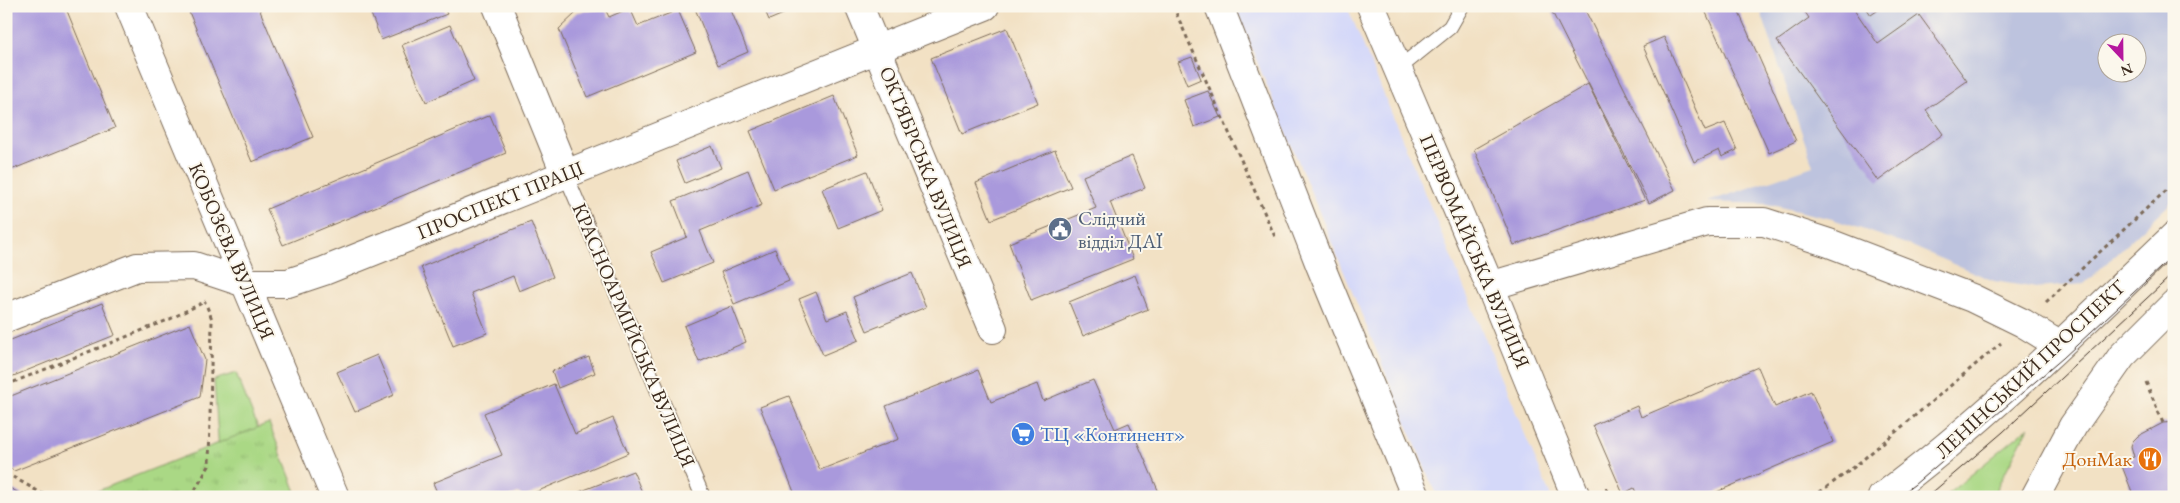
<svg xmlns="http://www.w3.org/2000/svg" width="2180" height="503" font-family="'EB Garamond',serif">
  <defs>
    <pattern id="park-tufts" width="24" height="20" patternUnits="userSpaceOnUse" patternTransform="scale(1.25)"><rect width="24" height="20" fill="#aad885"/><path d="M3 7l-1-3M5 7V3M7 7l1-3M15 17l-1-3M17 17v-4M19 17l1-3" fill="none" stroke="#93ba72"/></pattern>
  </defs>
  <rect width="100%" height="100%" fill="#fbf7ec"/>
  <filter id="ink" filterUnits="userSpaceOnUse"><feTurbulence type="fractalNoise" baseFrequency=".02" numOctaves="2"/><feDisplacementMap in="SourceGraphic" scale="10" xChannelSelector="R" yChannelSelector="G"/><feConvolveMatrix kernelMatrix="1 2 1 2 8 2 1 2 1" color-interpolation-filters="sRGB"/></filter>
  <filter id="wash" filterUnits="userSpaceOnUse"><feTurbulence type="fractalNoise" baseFrequency=".0096" numOctaves="4" result="noise"/><feDisplacementMap in="SourceGraphic" scale="20" xChannelSelector="R" yChannelSelector="G"/><feGaussianBlur stdDeviation="1.12" result="paint"/><feColorMatrix in="noise" values="0 0 0 0 0 0 0 0 0 0 0 0 0 0 0 0 0 1.4 0 .05"/><feComposite in="paint" operator="in"/></filter>
  <g filter="url(#wash)">
    <rect width="100%" height="100%" fill="#f2e1c4"/>
    <!-- built -->
    <path fill="#d4d8f9" d="M 1234,6 L 1347,6 L 1551,497 L 1437,497 Z"/>
    <!-- industrial -->
    <path fill="#bdc3de" fill-rule="evenodd" d="M 1759,6 L 2174,6 L 2174,200 L 2084,284 L 2037,288 L 1994,281 L 1909,245 L 1832,219 L 1767,204 L 1707,202 L 1813,166 ZM 2108,42 L 2138,42 L 2138,72 L 2108,72 Z"/>
    <!-- green -->
    <path fill="#aad885" stroke="#728152" d="M 236,373 L 286,497 L 220,466 L 214,380 Z
      M 2029,427 L 1992,497 L 1944,497 Z"/>
    <!-- park -->
    <path fill="url(#park-tufts)" stroke="#728152" d="M 269,423 L 298,497 L 82,497 Z"/>
    <g id="blocks">
      <!-- building -->
      <path fill="#a999dc" d="M 6,6 L 65,6 L 115,128 L 6,172 Z
        M 202,6 L 258,6 L 313,137 L 252,162 L 189,12 Z
        M 368,6 L 443,6 L 447,14 L 381,40 Z
        M 694,6 L 740,6 L 731,10 L 748,52 L 718,65 Z
        M 763,6 L 802,6 L 769,20 Z
        M 1549,6 L 1583,6 L 1675,190 L 1649,203 Z
        M 1703,6 L 1736,6 L 1796,141 L 1769,153 Z
        M 1801,6 L 1852,6 L 1878,44 L 1919,15 L 1967,81 L 1926,110 L 1943,134 L 1878,181 L 1777,41 L 1809,18 Z
        M 1865,6 L 1884,6 L 1871,15 Z
        M 630,8 L 638,26 L 678,10 L 696,52 L 587,97 L 559,29 L 577,12 L 605,9 L 609,17 Z
        M 450,25 L 474,81 L 426,102 L 402,45 Z
        M 1007,28 L 1038,103 L 962,134 L 931,58 Z
        M 1664,37 L 1705,131 L 1725,123 L 1737,150 L 1722,157 L 1719,150 L 1694,162 L 1643,46 Z
        M 1192,57 L 1201,79 L 1187,85 L 1178,62 Z
        M 1588,84 L 1645,200 L 1514,245 L 1474,149 Z
        M 1208,91 L 1220,117 L 1194,127 L 1184,100 Z
        M 834,96 L 858,155 L 774,189 L 750,131 Z
        M 490,115 L 506,153 L 283,245 L 267,209 Z
        M 712,146 L 721,168 L 685,183 L 676,161 Z
        M 1055,150 L 1071,187 L 991,220 L 976,183 Z
        M 1132,156 L 1145,188 L 1110,202 L 1133,259 L 1031,300 L 1009,243 L 1096,208 L 1083,176 Z
        M 748,170 L 762,205 L 700,231 L 713,263 L 664,283 L 651,252 L 687,237 L 673,201 Z
        M 867,171 L 882,210 L 838,228 L 822,189 Z
        M 531,222 L 553,277 L 519,291 L 513,276 L 471,293 L 487,333 L 453,346 L 421,267 Z
        M 775,249 L 789,281 L 734,304 L 721,272 Z
        M 912,273 L 926,307 L 867,331 L 853,297 Z
        M 1135,275 L 1148,309 L 1083,336 L 1069,302 Z
        M 816,292 L 827,319 L 847,311 L 859,340 L 823,355 L 799,299 Z
        M 102,303 L 115,335 L 6,379 L 6,342 Z
        M 732,306 L 746,342 L 699,362 L 684,326 Z
        M 190,324 L 205,360 L 200,397 L 14,471 L 6,466 L 6,398 Z
        M 377,355 L 394,395 L 355,412 L 337,372 Z
        M 589,357 L 595,373 L 558,388 L 552,371 Z
        M 1758,367 L 1775,407 L 1811,391 L 1833,442 L 1705,497 L 1638,497 L 1634,488 L 1623,494 L 1593,425 L 1637,406 L 1641,417 Z
        M 978,370 L 991,402 L 1037,384 L 1043,401 L 1093,380 L 1115,429 L 1129,423 L 1161,497 L 796,497 L 760,407 L 789,396 L 820,470 L 899,439 L 886,406 Z
        M 554,384 L 575,434 L 613,418 L 628,453 L 524,497 L 518,493 L 508,497 L 439,497 L 433,483 L 502,455 L 484,413 Z
        M 2174,422 L 2174,497 L 2134,497 L 2120,461 L 2134,457 L 2131,446 L 2133,441 L 2138,436 L 2163,423 Z
        M 633,471 L 644,497 L 581,497 L 579,492 Z
        M 6,486 L 26,497 L 6,497 Z"/>
    </g>
  </g>
  <g filter="url(#ink)">
    <use href="#blocks" fill-opacity="0" stroke="#7b6a58" stroke-width="1"/>
    <g fill="none" stroke-linecap="round" stroke-linejoin="round">
      <!-- service casing -->
      <g stroke="#7b6a58" stroke-width="16">
        <path id="service" d="M 1398,69 L 1450,27 L 1462,6
          M 565,173 L 703,497"/>
      </g>
      <!-- minor casing -->
      <g stroke="#7b6a58" stroke-width="30">
        <path id="minor" d="M 129,6 L 335,497
          M 497,6 L 565,173
          M 859,6 L 993,329"/>
      </g>
      <!-- secondary casing -->
      <g stroke="#7b6a58" stroke-width="30">
        <path id="secondary" d="M 1490,286 L 1707,222 L 1764,222 L 1829,243 L 1972,298 L 2023,323 L 2059,345"/>
      </g>
      <!-- primary casing -->
      <g stroke="#7b6a58" stroke-width="30">
        <path id="primary" d="M 1219,6 L 1320,265 L 1416,497
          M 1371,6 L 1490,286 L 1576,497
          M 6,318 L 137,267 L 194,266 L 245,283 L 288,283 L 324,271 L 985,6
          M 1882,497 C 1987,419 2080,326 2174,236
          M 2035,497 L 2073,426 L 2122,356 L 2174,304"/>
      </g>
      <!-- path -->
      <path stroke="#7b6a58" stroke-width="3" stroke-dasharray="4 4" stroke-linecap="butt" d="M 1173,6 L 1276,239
        M 2046,302 L 2174,183
        M 2146,382 L 2163,423
        M 6,385 L 168,320 L 206,301
        M 6,473 L 48,497
        M 1606,488 L 1610,497
        M 191,497 L 209,466 L 212,319 L 205,302
        M 1813,497 L 1853,468 L 2001,343"/>
      <!-- service -->
      <use href="#service" stroke="#fff" stroke-width="14"/>
      <!-- minor -->
      <use href="#minor" stroke="#fff" stroke-width="28"/>
      <!-- secondary -->
      <use href="#secondary" stroke="#fff" stroke-width="28"/>
      <!-- primary -->
      <use href="#primary" stroke="#fff" stroke-width="28"/>
      <!-- tram -->
      <path stroke="#3b2a1e" stroke-width="1" d="M 1897,497 L 1914,485 L 2063,358 L 2174,255
        M 1927,497 L 2003,432 L 2174,273"/>
    </g>
  </g>
  <!-- icons -->
  <defs>
    <g id="civic-disc" transform="scale(1.25)"><circle r="9.5" fill="#5c6f8a" stroke="#fbf7ec"/><path d="M-.6-6.5H3V-4.5H.6V-3L4-1V1h2V6H-6V1h2V-1L-.6-3ZM-1.2 2.5V6h2.4V2.5Z" fill="#fff"/></g>
    <g id="supermarket-disc" transform="scale(1.25)"><circle r="9.5" fill="#3f7fe0" stroke="#fbf7ec"/><path d="M-6-5.5h2.5l.6 2H6L4.5 2H-2.5L-4.4-4H-6ZM-1.5 3.2a1.3 1.3 0 1 0 .1 0ZM3 3.2a1.3 1.3 0 1 0 .1 0Z" fill="#fff"/></g>
    <g id="restaurant-disc" transform="scale(1.25)"><circle r="9.5" fill="#e8710a" stroke="#fbf7ec"/><path d="M-5-6h1v4h1v-4h1v4h1v-4h1v5L-1.5 .5V6h-2V.5L-5-1ZM5-6V6H3V1.5H1.5Q1.5-4 5-6Z" fill="#fff"/></g>
  </defs>
  <g fill-rule="evenodd">
    <use href="#civic-disc" x="1060" y="229"/>
    <use href="#supermarket-disc" x="1023" y="434"/>
    <use href="#restaurant-disc" x="2150" y="459"/>
  </g>
  <g text-anchor="middle" dominant-baseline="central" stroke-width="4" stroke-linejoin="round" paint-order="stroke">
    <!-- street labels -->
    <g font-size="20" fill="#3b2a1e" stroke="#fbf7ec">
      <text transform="translate(926 167) rotate(68)">ОКТЯБРСЬКА ВУЛИЦЯ</text>
      <text transform="translate(500 200) rotate(-22)">ПРОСПЕКТ ПРАЦІ</text>
      <text transform="translate(232 251) rotate(67)">КОБОЗЄВА ВУЛИЦЯ</text>
      <text transform="translate(1475 251) rotate(67)">ПЕРВОМАЙСЬКА ВУЛИЦЯ</text>
      <text transform="translate(634 335) rotate(67)">КРАСНОАРМІЙСЬКА ВУЛИЦЯ</text>
      <text transform="translate(2030 369) rotate(-43)">ЛЕНІНСЬКИЙ ПРОСПЕКТ</text>
    </g>
    <!-- service labels -->
    <g font-size="20" fill="#4e5e75" stroke="#fbf7ec" text-anchor="start">
      <text x="1078" y="218">Слідчий<tspan x="1078" dy="23">відділ ДАЇ</tspan></text>
    </g>
    <!-- shop labels -->
    <g font-size="20" fill="#366cbe" stroke="#fbf7ec" text-anchor="start">
      <text x="1040" y="434">ТЦ «Континент»</text>
    </g>
    <!-- food labels -->
    <g font-size="20" fill="#c56008" stroke="#fbf7ec" text-anchor="end">
      <text x="2132" y="459">ДонМак</text>
    </g>
  </g>
  <!-- margin -->
  <rect width="2180" height="503" fill="none" stroke="#fbf7ec" stroke-width="25"/>
  <!-- north arrow -->
  <g transform="translate(2122 58) rotate(158)"><circle r="24" fill="#fbf7ec" stroke="#aea59a"/>
  <path d="M0-4L9 19L0 12L-9 19Z" fill="#b5179e"/>
  <text y="-8" font-size="14" font-weight="bold" text-anchor="middle" fill="#3b2a1e">N</text>
  </g>
</svg>
